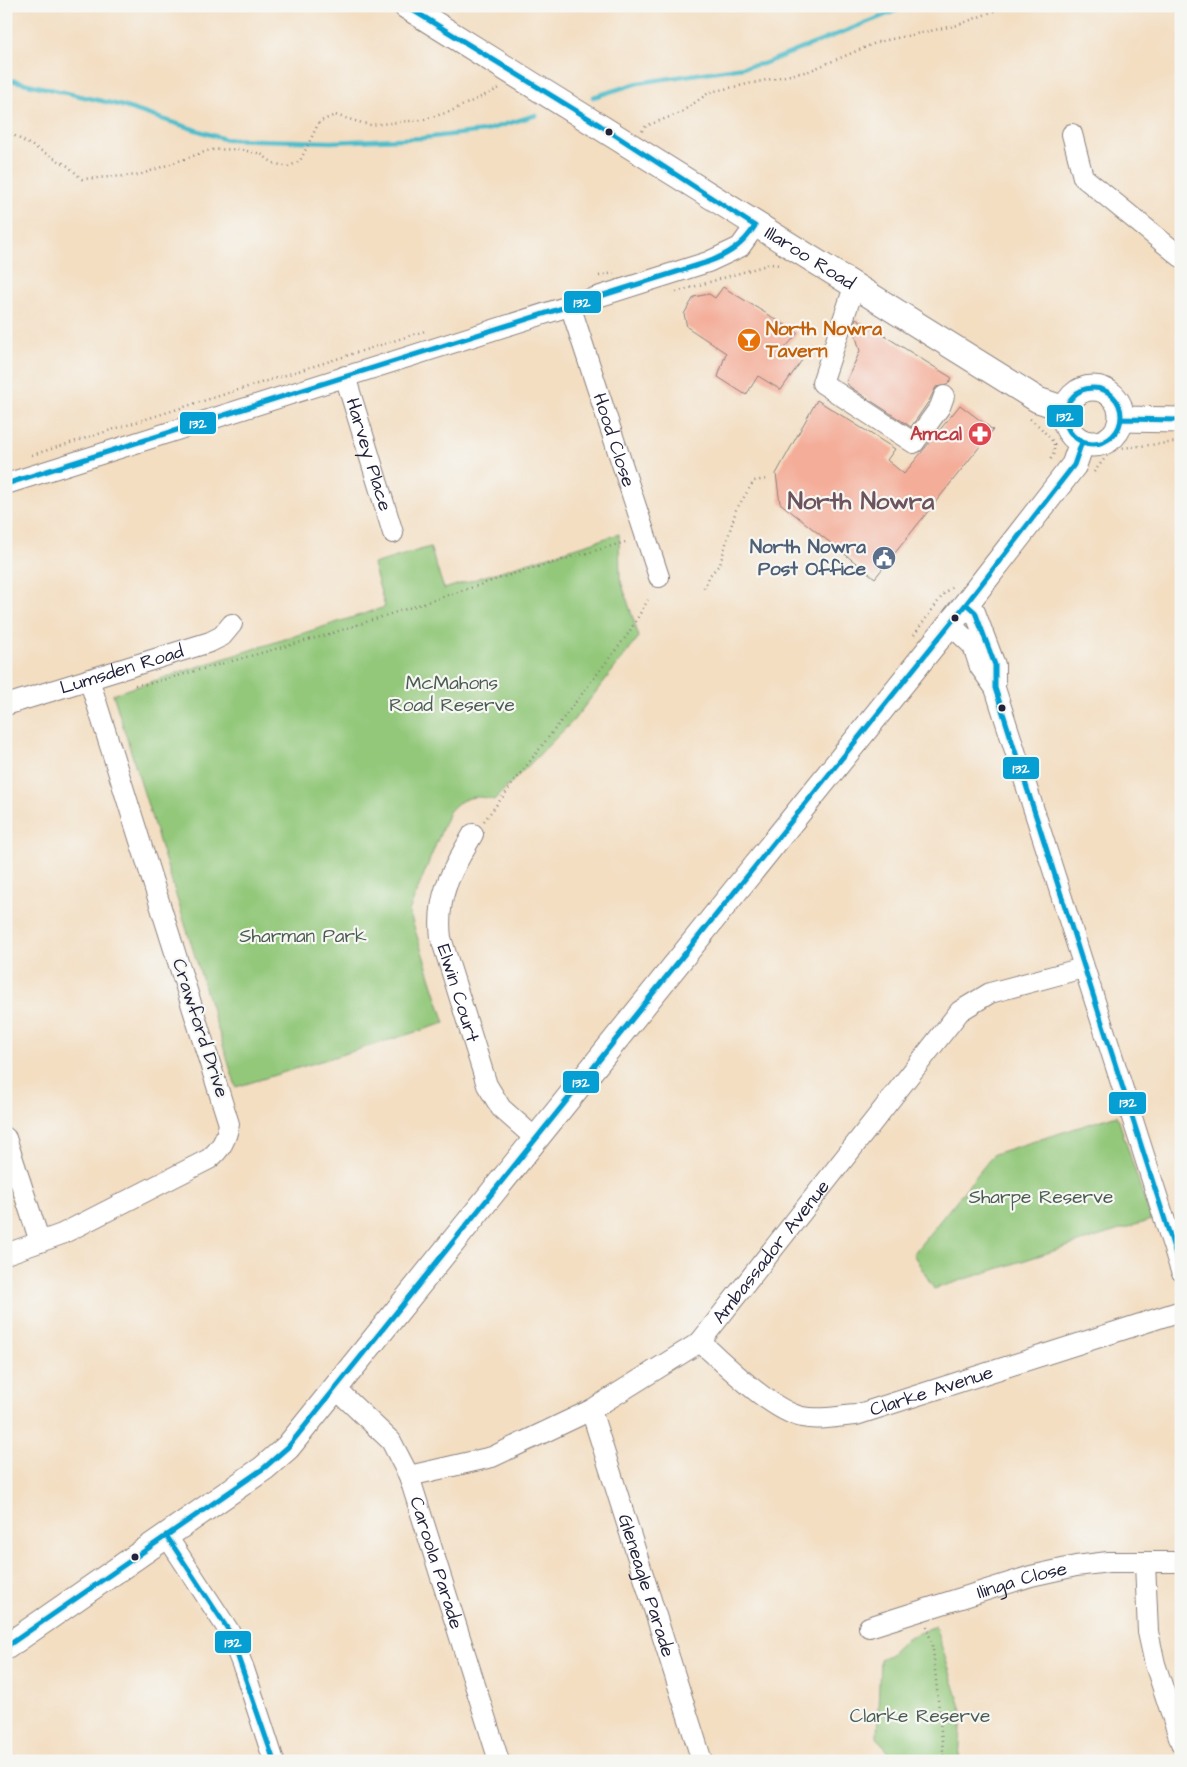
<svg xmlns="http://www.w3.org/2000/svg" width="1187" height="1767" font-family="'Architects Daughter',sans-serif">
  <rect width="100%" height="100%" fill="#f6f6f2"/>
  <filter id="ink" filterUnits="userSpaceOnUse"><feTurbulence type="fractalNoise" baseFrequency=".02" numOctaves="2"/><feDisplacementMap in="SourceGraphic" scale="10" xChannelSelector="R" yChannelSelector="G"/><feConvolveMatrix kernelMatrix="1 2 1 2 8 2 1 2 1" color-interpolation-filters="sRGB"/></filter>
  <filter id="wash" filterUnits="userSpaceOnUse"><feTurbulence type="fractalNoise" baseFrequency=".0096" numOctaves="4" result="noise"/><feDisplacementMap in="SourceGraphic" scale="20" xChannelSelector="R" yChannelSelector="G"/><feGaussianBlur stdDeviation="1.12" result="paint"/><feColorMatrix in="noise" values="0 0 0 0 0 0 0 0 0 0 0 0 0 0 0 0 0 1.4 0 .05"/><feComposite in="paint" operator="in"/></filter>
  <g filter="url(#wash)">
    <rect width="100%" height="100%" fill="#f3dec2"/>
    <!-- green -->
    <path fill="#93c87a" stroke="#5a755a" d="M 619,534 L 620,578 L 639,637 L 573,721 L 494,800 C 476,794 461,797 449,812 L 409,911 L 445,1023 L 236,1087 L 113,694 L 385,607 L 373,564 L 430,547 L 444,589 Z
      M 1117,1115 L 1151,1220 L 934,1289 L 913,1254 L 994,1154 Z
      M 935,1626 L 962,1710 L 959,1761 L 895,1761 L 877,1737 L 880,1659 L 889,1655 L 907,1638 Z"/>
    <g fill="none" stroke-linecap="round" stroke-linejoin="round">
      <!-- stream -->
      <path stroke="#50bdca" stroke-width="4.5" d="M 6,79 L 119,105 L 224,139 L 331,142 L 423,138 L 484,131 L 536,115
        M 593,97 L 638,83 L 763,64 L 908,6"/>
    </g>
    <g id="blocks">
      <!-- building -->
      <path fill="#f4ad99" d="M 723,287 L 798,333 L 785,348 L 802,360 L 781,390 L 758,376 L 746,395 L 718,377 L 726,353 L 687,327 L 684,314 L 694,297 L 709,294 L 715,298 Z
        M 856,318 L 952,378 L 947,385 L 936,387 L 929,401 L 911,427 L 850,387 L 846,382 L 860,351 L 853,326 Z
        M 817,400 L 895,449 L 887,460 L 904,474 L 960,405 L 993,430 L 875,578 L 780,503 L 776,474 Z"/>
    </g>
  </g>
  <g filter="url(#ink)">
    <use href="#blocks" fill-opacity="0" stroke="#8a807e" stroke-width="1"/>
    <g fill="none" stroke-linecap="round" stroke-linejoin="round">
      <!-- minor casing -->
      <g stroke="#8a807e" stroke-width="22">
        <g id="minor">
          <path d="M 1072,134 L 1083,177 L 1181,257"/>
          <path d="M 854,287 L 822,383 L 914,443 L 940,407 L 944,396"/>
          <path id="s1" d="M 570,305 L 659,577"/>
          <path id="s2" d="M 345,376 L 393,533"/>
          <path d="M 6,484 L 708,262 L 740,247 L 755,226"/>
          <path d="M 966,604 L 975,612 L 995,665 L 995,688"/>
          <path d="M 949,623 L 973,646 L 980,667 L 995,688 L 1181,1271"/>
          <path id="s3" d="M 6,705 L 210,642 L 222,636 L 232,624"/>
          <path id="s4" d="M 473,834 C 452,871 436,894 441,938 L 487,1085 L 501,1108 L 536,1139"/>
          <path d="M 6,1138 L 40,1242"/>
          <path d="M 6,1254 L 62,1234 L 209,1159 C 221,1149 226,1140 229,1124 L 89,679"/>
          <path id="s5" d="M 700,1342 C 726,1364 770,1410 802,1417 C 819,1421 839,1416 856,1415 L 1181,1311"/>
          <path id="s6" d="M 336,1389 L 391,1441 L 409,1476 L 499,1761"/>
          <path id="s7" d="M 591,1410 L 702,1761"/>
          <path id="s8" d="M 409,1476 L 492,1457 L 591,1410 L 700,1342 L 960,1011 L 990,993 L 1083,968"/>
          <path d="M 166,1535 L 229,1631 L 244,1669 L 274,1761"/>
          <path d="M 1145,1563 L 1148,1632 L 1155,1664 L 1181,1743"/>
          <path id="s9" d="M 869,1627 L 1031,1576 L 1076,1566 L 1108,1562 L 1181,1562"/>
        </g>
      </g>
      <!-- major casing -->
      <g stroke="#8a807e" stroke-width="27">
        <g id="major">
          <path id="s10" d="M 406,6 L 1038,400 L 1065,409"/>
          <circle cx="1093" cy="416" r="28"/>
          <path d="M 1121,419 L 1181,420"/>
          <path d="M 6,1647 L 264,1468 L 288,1447 L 966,604 L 1074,465 L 1082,442"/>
        </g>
      </g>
      <!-- path -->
      <path stroke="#8a807e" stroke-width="2.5" stroke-dasharray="1 4" stroke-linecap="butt" d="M 6,131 L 68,166 L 82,179 L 139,175 L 210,150 L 238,149 L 261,154 L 273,163 L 288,167 L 300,161 L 319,122 L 335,115 L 369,125 L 421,120 L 449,112 L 500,88
        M 642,131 L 646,126 L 680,113 L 710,92 L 809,71 L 878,42 L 958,25 L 1007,6
        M 599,276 L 614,273
        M 676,292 L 770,264 L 781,265
        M 1030,419 L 1039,426 L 1054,443 L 1054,453 L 1049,462
        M 32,455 L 425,331
        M 1094,472 L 1112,449 L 1177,442
        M 704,588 L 710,575 L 720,564 L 736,510 L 754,481 L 768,479
        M 914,635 L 945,592 L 954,585
        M 135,685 L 148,684 L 323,636 L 513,574 L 629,541
        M 484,821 L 628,634 L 648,600
        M 927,1626 L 933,1649 L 944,1761"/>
      <!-- minor -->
      <use href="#minor" stroke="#fff" stroke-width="20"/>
      <!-- major -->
      <use href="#major" stroke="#fff" stroke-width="25"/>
      <!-- bus-1 casing -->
      <g stroke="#f6f6f2" stroke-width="9">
        <path id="bus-1" d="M1065 416a28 28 0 1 1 56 0a28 28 0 1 1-56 0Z
          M 1121,419 L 1181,420
          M 6,484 L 708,262 C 729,254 743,245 755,226 L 601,126 L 406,6
          M 966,604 L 975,612 L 995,665 L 995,688 L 1181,1270
          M 166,1535 L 229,1631 L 274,1761
          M 6,1647 L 264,1468 L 288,1447 L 966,604 L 1074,465 L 1082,442"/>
      </g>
      <!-- bus-1 -->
      <use href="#bus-1" stroke="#059fd4" stroke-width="5"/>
    </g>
  </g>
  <!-- icons -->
  <defs>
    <g id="bar-disc" transform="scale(1.25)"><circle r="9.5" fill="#e8710a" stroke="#f6f6f2"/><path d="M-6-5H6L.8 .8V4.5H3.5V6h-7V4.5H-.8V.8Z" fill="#fff"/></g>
    <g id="pharmacy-disc" transform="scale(1.25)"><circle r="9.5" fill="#e0444e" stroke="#f6f6f2"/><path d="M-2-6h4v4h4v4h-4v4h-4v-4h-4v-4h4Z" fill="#fff"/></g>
    <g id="civic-disc" transform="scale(1.25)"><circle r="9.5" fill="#5c6f8a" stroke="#f6f6f2"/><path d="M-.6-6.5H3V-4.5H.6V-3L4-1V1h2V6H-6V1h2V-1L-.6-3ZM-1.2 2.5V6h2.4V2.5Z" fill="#fff"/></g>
  </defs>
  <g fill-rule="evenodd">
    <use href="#bar-disc" x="749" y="340"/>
    <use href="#pharmacy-disc" x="980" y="434"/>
    <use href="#civic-disc" x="884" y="558"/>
  </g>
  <!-- markers -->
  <g fill="#22223b" stroke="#f6f6f2" stroke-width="2">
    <circle cx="609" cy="132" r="4.5"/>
    <circle cx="955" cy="618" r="4.5"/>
    <circle cx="1002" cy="708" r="4.5"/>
    <circle cx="135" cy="1557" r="4.5"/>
  </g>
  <g text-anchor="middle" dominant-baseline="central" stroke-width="4.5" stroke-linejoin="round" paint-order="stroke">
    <!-- street labels -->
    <g font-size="19" fill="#22223b" stroke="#f6f6f2">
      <text stroke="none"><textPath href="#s10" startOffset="476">Illaroo Road</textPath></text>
      <text stroke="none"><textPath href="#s1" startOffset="142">Hood Close</textPath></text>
      <text stroke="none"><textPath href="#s2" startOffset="82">Harvey Place</textPath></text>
      <text stroke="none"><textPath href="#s3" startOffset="121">Lumsden Road</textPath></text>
      <text stroke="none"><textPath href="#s4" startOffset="169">Elwin Court</textPath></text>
      <text transform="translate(200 1028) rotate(72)">Crawford Drive</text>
      <text stroke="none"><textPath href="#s8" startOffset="438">Ambassador Avenue</textPath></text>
      <text stroke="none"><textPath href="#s5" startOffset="261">Clarke Avenue</textPath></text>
      <text stroke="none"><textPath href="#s6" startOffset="206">Caroola Parade</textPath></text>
      <text stroke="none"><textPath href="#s9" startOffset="160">Ilinga Close</textPath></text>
      <text stroke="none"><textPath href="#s7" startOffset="184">Gleneagle Parade</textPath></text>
    </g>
    <!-- food labels -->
    <g font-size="19" font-weight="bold" fill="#c56008" stroke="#f6f6f2" text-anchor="start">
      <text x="766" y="329">North Nowra<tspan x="766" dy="22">Tavern</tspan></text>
    </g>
    <!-- health labels -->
    <g font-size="19" font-weight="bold" fill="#be3a42" stroke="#f6f6f2" text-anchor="end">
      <text x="962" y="434">Amcal</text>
    </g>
    <!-- service labels -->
    <g font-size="19" font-weight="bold" fill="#4e5e75" stroke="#f6f6f2" text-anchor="end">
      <text x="866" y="547">North Nowra<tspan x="866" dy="22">Post Office</tspan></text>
    </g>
    <!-- park labels -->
    <g font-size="19" fill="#4a5c51" stroke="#f6f6f2">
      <text x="452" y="683">McMahons<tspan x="452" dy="22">Road Reserve</tspan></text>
      <text x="303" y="936">Sharman Park</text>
      <text x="1041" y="1197">Sharpe Reserve</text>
      <text x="920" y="1716">Clarke Reserve</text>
    </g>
    <!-- district labels -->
    <g font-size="24" font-weight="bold" fill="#6c535c" stroke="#f6f6f2">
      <text x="861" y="502">North Nowra</text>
    </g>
  </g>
  <g stroke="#f6f6f2" stroke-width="2">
    <rect x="563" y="290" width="39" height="24" rx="5" fill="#059fd4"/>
    <rect x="1046" y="404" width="38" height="24" rx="5" fill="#059fd4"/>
    <rect x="179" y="411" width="38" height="24" rx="5" fill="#059fd4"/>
    <rect x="1002" y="756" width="38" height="24" rx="5" fill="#059fd4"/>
    <rect x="562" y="1070" width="38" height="24" rx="5" fill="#059fd4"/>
    <rect x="1108" y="1091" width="39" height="24" rx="5" fill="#059fd4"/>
    <rect x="214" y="1630" width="38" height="24" rx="5" fill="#059fd4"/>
  </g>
  <g font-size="14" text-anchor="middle" font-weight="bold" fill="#fff">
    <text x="582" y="307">132</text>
    <text x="1065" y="421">132</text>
    <text x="198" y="428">132</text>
    <text x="1021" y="773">132</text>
    <text x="581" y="1087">132</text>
    <text x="1128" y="1107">132</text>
    <text x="233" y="1647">132</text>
  </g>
  <!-- margin -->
  <rect width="1187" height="1767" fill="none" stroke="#f6f6f2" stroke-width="25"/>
</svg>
